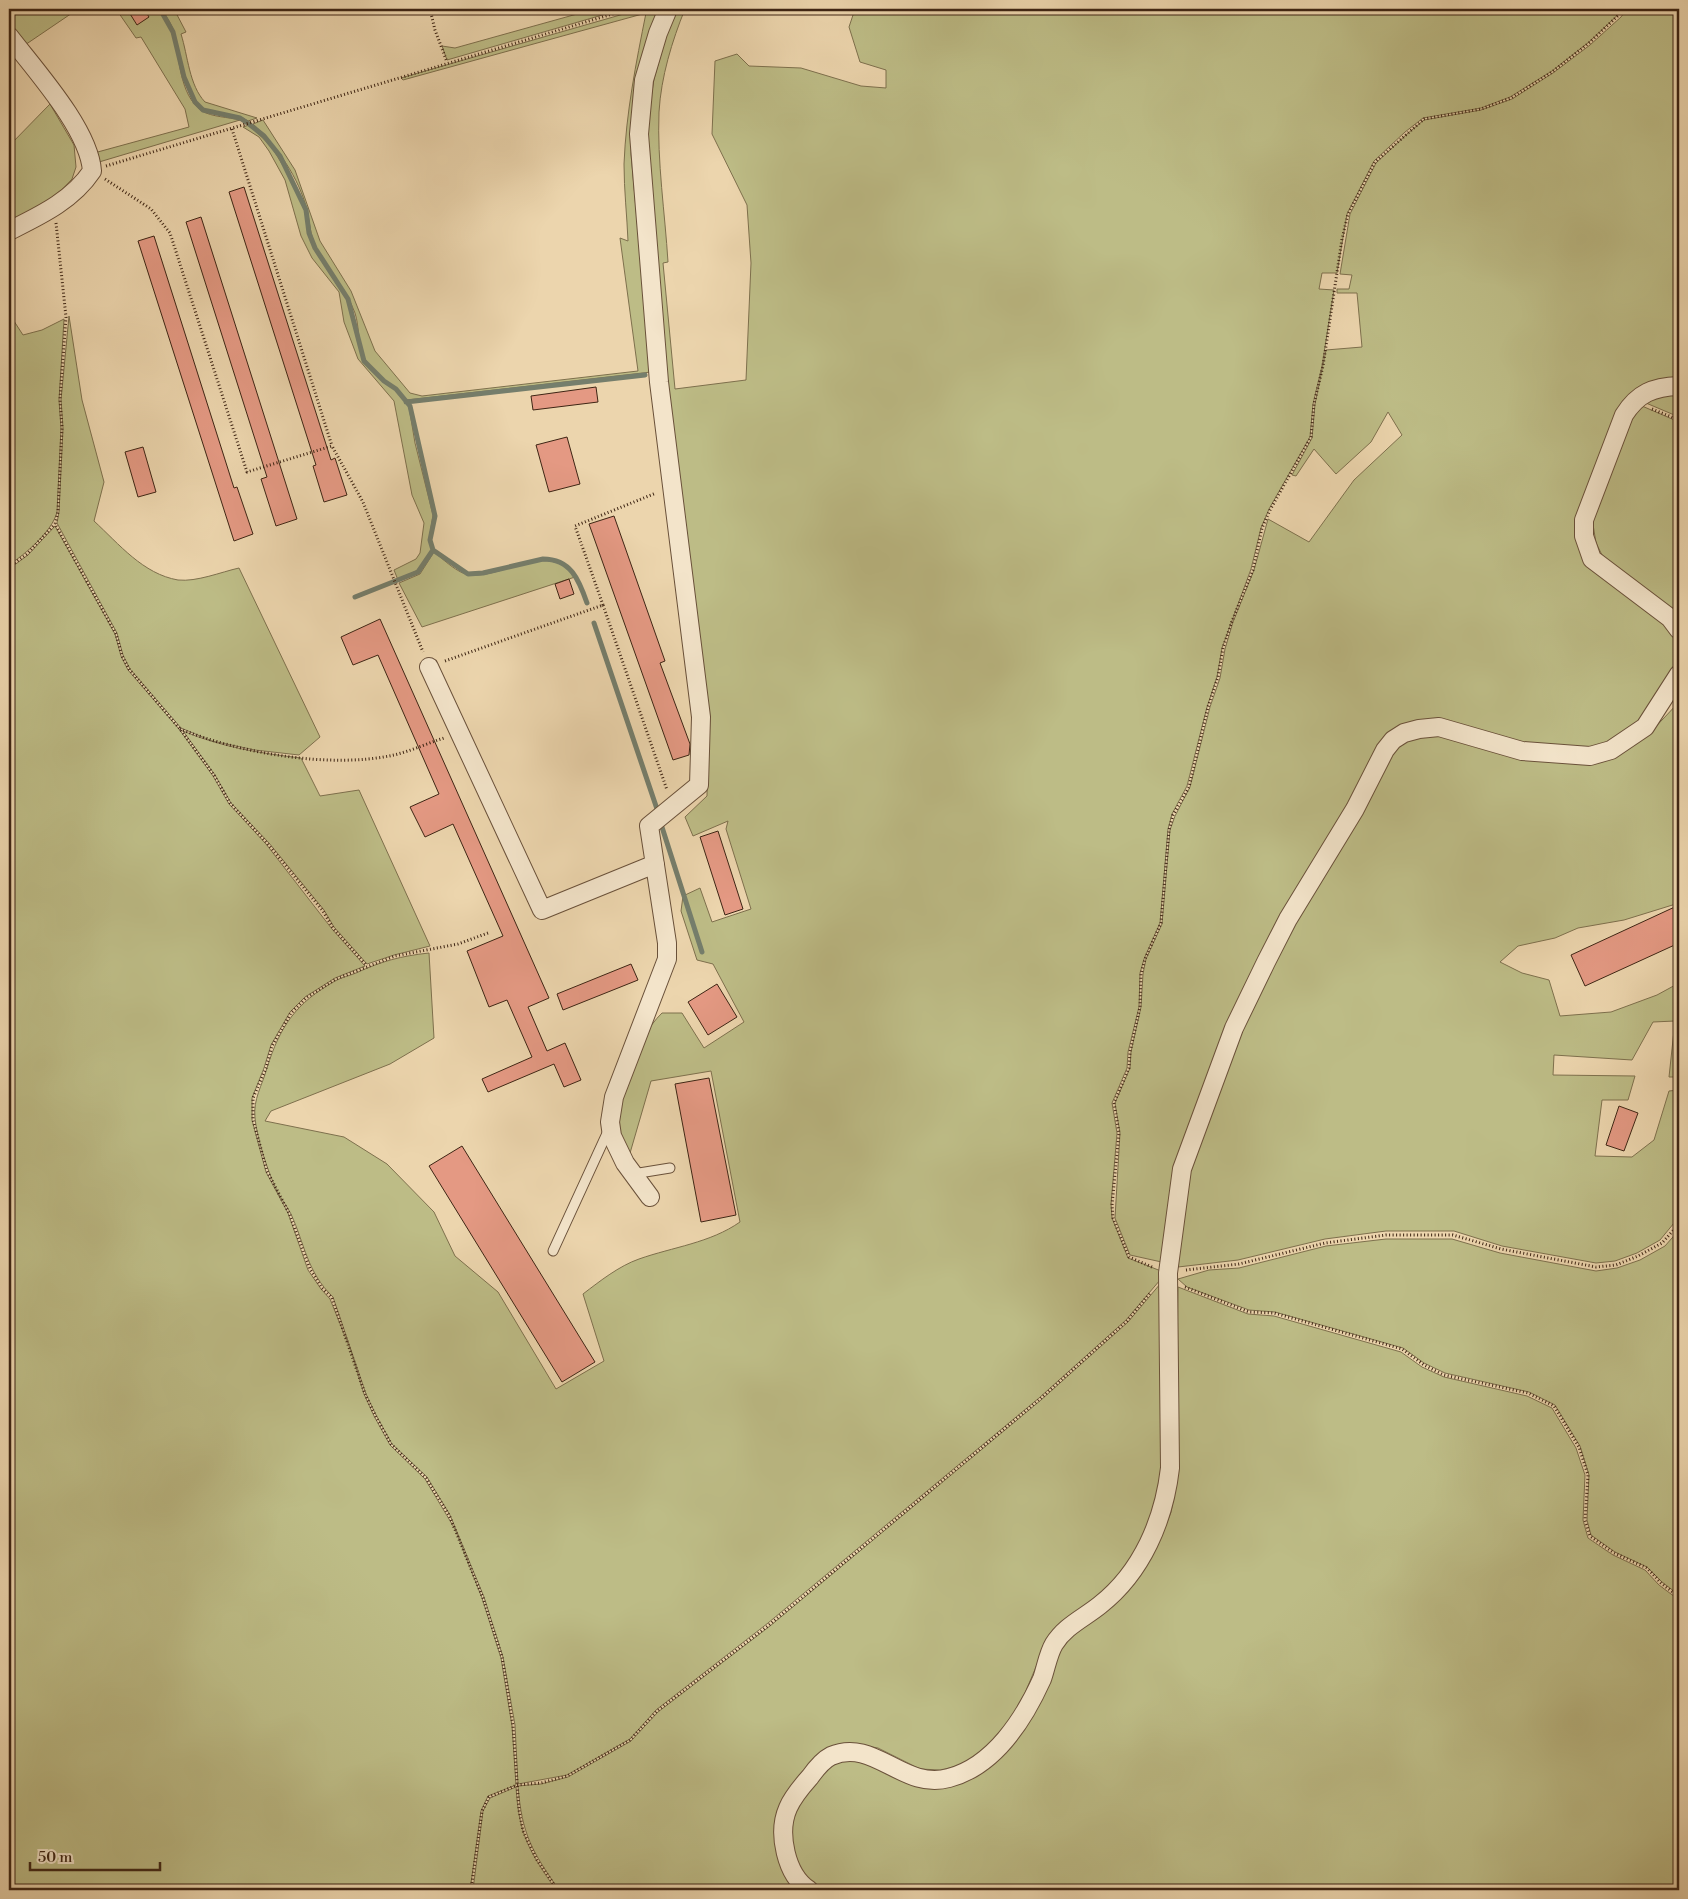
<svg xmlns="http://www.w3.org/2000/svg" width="1688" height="1899" font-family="'Libre Bodoni',serif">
  <rect width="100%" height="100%" fill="#ecd5ad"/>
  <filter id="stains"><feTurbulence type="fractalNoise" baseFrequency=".004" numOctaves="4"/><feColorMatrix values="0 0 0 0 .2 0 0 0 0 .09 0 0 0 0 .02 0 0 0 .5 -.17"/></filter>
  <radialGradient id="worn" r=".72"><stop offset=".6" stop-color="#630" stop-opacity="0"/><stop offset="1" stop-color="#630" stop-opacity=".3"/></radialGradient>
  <!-- green -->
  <path fill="#bdbc86" stroke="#7e704d" d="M 9,9 L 12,13 L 18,9 L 78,9 L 22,47 L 9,29 Z
    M 116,9 L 158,9 C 163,16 169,24 172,32 C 181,57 178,94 202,111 C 212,117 228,117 240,120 L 99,162 L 94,153 L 189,127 L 185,109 L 141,37 L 136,38 Z
    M 161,9 L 174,9 L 186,32 L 181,34 C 188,56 189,85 205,102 L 257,118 L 248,121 C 235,111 216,117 203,108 C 181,93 182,56 174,33 C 172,24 166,16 161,9 Z
    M 595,9 L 623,9 L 447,60 L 442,46 L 455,48 Z
    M 641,9 L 663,9 L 632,134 L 631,154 L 651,372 L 407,400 C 395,385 377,377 366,361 C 357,347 360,328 355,313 C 346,288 327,271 316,247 C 310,235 310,223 307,210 C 299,178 277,146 253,124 L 263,120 L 295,170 L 320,241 L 351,291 L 375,351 L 410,393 L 422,396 L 638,371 L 620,238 L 628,241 C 627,216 624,190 624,164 C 626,113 636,63 646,13 L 403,80 L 401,78 Z
    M 677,9 L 685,9 C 672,41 661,77 659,112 C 657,162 665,213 668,262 L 663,263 L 675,389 L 746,380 L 751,263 L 747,205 L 712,134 L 715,61 L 737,54 L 749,66 L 801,68 L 861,86 L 886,88 L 886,70 L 860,62 L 849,27 L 855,9 L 1624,9 L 1589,42 L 1552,71 L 1510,97 L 1481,108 L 1423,118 L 1405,132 L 1374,161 L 1347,214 L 1337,273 L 1322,273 L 1319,289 L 1334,290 L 1322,366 L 1313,404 L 1310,437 L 1269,509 L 1261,528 L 1251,569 L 1222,648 L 1217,677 L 1207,707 L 1187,786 L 1172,814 L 1168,829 L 1160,923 L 1144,959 L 1140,973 L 1139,1007 L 1128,1052 L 1127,1068 L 1112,1103 L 1117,1133 L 1111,1204 L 1112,1218 L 1128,1258 L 1166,1273 L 1126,1320 L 1039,1398 L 768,1623 L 656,1710 L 630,1739 L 567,1775 L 518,1784 L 515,1725 L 503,1657 L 484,1597 L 450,1515 L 427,1477 L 392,1444 L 376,1415 L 366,1394 L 333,1297 C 307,1272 305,1245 291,1214 C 287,1206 281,1199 277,1191 C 268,1172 257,1139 255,1118 C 253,1099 262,1086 267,1068 C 280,1026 296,1003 335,981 C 342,977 349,976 356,973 C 382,961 401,956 429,953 L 434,1038 L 390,1064 L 271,1111 L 265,1121 L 344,1137 L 387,1164 L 434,1212 L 455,1256 L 498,1292 L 556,1389 L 604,1361 L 583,1294 C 600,1281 619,1266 639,1259 C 673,1247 710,1243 740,1222 L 711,1071 L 651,1081 L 628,1160 L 613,1124 C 626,1087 634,1040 662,1013 L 682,1013 L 704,1048 L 744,1022 L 713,964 L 697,960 L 681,911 L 683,896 L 700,888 L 712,922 L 751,909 L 726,829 L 728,821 L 693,836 L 685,817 L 707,796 L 708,736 L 668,390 L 646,129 L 654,79 L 667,33 Z
    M 1627,9 L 1679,9 L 1679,378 L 1653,381 L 1640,387 L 1582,544 L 1675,634 L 1679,644 L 1679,663 L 1675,674 L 1653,711 L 1606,744 L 1587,750 L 1564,751 L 1407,725 L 1218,1061 L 1166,1263 L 1130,1255 L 1115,1218 L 1120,1133 L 1115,1103 L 1130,1068 L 1131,1052 L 1141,1007 L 1143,974 L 1146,959 L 1162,924 L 1170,830 L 1175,816 L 1190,787 L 1210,707 L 1220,678 L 1225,649 L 1233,622 L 1254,570 L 1268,519 L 1309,542 L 1354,480 L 1402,435 L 1388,412 L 1371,442 L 1336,474 L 1314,449 L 1296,476 L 1292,475 L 1312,438 L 1315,404 L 1326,350 L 1362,347 L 1357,293 L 1337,293 L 1337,289 L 1349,289 L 1352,275 L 1340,274 L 1350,214 L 1376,163 L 1407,134 L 1424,120 L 1481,110 L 1512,99 L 1553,73 L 1590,45 L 1621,17 Z
    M 50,104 L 74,145 L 76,167 L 72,179 L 43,210 L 9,225 L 9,146 Z
    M 249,125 L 271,146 L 293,182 L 305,210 L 308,233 L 314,249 L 347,300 L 363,362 L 383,382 L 396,390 L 409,407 L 415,443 L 433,515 L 429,540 L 432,550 L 418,570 L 398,580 L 394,570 L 416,559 L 420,553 L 424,523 L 412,495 L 394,401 L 358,359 L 344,322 L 339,292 L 312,258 L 301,236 L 285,180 L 269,151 L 259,137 L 243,127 Z
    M 69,316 L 82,400 L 104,482 L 94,521 C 119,544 143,574 178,580 C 197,582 221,572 239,568 L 320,737 L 299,755 L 255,750 L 212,741 L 181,728 L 130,669 L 123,655 L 117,633 L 57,523 L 59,512 L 63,428 L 61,400 Z
    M 12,318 L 23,335 L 42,330 L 64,319 L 59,400 L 61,428 L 57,512 C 52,532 25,554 9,565 L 9,320 Z
    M 1679,392 L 1679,417 L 1646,403 L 1651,399 Z
    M 1642,406 L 1679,422 L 1679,618 L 1606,563 L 1596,543 L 1592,518 L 1629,420 Z
    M 55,526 L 115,634 L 121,656 L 128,670 L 179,729 L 213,776 L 229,804 L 266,844 L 332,929 L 365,966 L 335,978 L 305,997 L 290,1012 L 271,1045 L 264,1068 L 252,1098 L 252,1120 L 266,1172 L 288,1213 L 308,1270 L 321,1289 L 330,1299 L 351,1351 L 364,1394 L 374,1416 L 390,1445 L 425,1479 L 455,1529 L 482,1598 L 501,1658 L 512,1726 L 516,1785 L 488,1796 L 481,1811 L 470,1890 L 9,1890 L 9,569 L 28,555 Z
    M 434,552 C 443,559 458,574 470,575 C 504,578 550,540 575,577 L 422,627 L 399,583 L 420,574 Z
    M 1679,702 L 1679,903 L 1624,920 L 1578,928 L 1555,938 L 1518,946 L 1500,962 L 1522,973 L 1549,980 L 1560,1016 L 1611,1012 L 1657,995 L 1679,983 L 1679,1077 L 1669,1077 L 1675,1021 L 1653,1022 L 1632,1060 L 1554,1055 L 1553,1075 L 1635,1076 L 1628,1100 L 1602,1100 L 1595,1156 L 1632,1157 L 1654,1140 L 1669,1091 L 1679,1090 L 1679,1217 L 1660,1240 L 1637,1253 L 1615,1261 L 1596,1263 L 1502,1246 L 1454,1231 L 1386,1231 L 1325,1239 L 1238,1260 L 1178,1267 L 1183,1196 L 1196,1150 L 1267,966 L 1398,744 L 1437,732 L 1564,762 L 1646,737 Z
    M 183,731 C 221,747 259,753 301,758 L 320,796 L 359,790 L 430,946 L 394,955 L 367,964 L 334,927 L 324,910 L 269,843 L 231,803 L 215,775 Z
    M 1679,1230 L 1679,1595 L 1662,1582 L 1647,1567 L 1615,1552 L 1591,1535 L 1587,1520 L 1589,1475 L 1580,1446 L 1555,1405 L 1529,1392 L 1445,1373 L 1424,1363 L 1403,1348 L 1275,1312 L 1249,1310 L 1187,1287 L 1178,1279 L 1209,1270 L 1239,1268 L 1326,1246 L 1386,1239 L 1452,1239 L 1500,1253 L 1596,1271 L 1617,1268 L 1640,1260 L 1665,1246 Z
    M 1166,1277 L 1166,1447 L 1154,1519 L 1126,1569 L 1041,1655 L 1017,1712 L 985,1752 L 962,1765 L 940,1770 L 920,1769 L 878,1748 L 856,1744 L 829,1749 L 808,1765 L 790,1790 L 780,1811 L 800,1890 L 559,1890 C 532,1851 522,1835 518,1786 L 541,1784 L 568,1777 L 631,1741 L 658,1712 L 770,1626 L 1041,1400 L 1128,1322 Z
    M 1178,1287 L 1248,1314 L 1274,1316 L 1401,1352 L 1422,1367 L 1444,1377 L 1527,1396 L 1552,1408 L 1576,1448 L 1585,1475 L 1583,1520 L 1588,1538 L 1613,1555 L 1645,1570 L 1659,1585 L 1679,1600 L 1679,1890 L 817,1890 L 803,1879 L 788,1833 L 799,1799 L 829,1762 L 858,1759 L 893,1773 L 978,1772 L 1057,1648 L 1130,1585 L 1162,1535 L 1171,1512 L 1175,1490 Z
    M 516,1787 C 519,1835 529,1851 556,1890 L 473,1890 L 483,1811 L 490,1798 Z"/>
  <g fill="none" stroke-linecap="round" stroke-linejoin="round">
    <!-- stream -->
    <path stroke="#757e6c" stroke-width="5" d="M 160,9 L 173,32 L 184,77 L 195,102 L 203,110 L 240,118 L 249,124 L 264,136 L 280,156 L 306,210 L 309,233 L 315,248 L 348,299 L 364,361 L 384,381 L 396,389 L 410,406 L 435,516 L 430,540 L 433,550 L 468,574 L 483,573 L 543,559 C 571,559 579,580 587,603
      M 406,402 L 645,375
      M 355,597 L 418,572 L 433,550
      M 594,623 L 657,809
      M 661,824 L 702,952"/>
  </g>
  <!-- building -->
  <path fill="#e49983" stroke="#3e2514" d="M 127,9 L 144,9 L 149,17 L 137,25 Z
    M 244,187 L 331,460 L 335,458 L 347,495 L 324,502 L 313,466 L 316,465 L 229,192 Z
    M 201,217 L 297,519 L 276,526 L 261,479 L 267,477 L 186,222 Z
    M 154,236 L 234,488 L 237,487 L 253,534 L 234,541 L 138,241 Z
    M 596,387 L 598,402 L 533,410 L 531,396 Z
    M 567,437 L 580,484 L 549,492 L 536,445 Z
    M 143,447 L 156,492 L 138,497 L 125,452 Z
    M 614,516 L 665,661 L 660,663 L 690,744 L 689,755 L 673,760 L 589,524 Z
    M 569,579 L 574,594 L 560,599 L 555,584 Z
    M 380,619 L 549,998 L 528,1007 L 547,1051 L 565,1043 L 581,1080 L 564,1087 L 554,1064 L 488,1092 L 482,1079 L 532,1057 L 507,1000 L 489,1007 L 467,951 L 503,936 L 453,824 L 425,837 L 410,807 L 439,794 L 378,655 L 353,665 L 341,637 Z
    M 718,831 L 743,909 L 725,915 L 700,837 Z
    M 1679,905 L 1679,943 L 1585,986 L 1571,955 Z
    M 631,964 L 638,980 L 563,1010 L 557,994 Z
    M 717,984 L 737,1017 L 708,1035 L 688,1002 Z
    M 709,1078 L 736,1215 L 701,1222 L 675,1084 Z
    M 1619,1106 L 1638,1113 L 1624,1151 L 1606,1145 Z
    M 462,1146 L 595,1362 L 562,1382 L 429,1166 Z"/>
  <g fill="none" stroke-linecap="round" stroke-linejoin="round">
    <!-- lane casing -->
    <g stroke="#6a513a" stroke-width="11">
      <path id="lane" d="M 633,1174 L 670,1168
        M 553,1251 L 609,1129"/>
    </g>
    <!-- street casing -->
    <g stroke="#6a513a" stroke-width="20">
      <path id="street" d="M 9,36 C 35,70 89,129 92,171 C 72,201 39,216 9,231
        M 1679,386 C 1653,387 1638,393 1624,415 L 1584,520 L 1584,536 L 1592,559 L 1670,618 L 1679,630
        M 429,667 L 542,910 L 655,864
        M 650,1197 L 625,1163 L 612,1136 L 610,1122 L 614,1097 L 667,959 L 667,943 L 649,826 L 699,785 L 701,717 L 659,382 L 639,134 L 644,80 L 658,33 L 668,9
        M 809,1890 C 786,1875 777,1833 788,1808 C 793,1796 802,1786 810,1777 C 815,1770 823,1760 831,1756 C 874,1737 903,1791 949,1778 C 994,1766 1024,1719 1042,1679 C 1046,1668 1048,1654 1054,1644 C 1065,1626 1084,1618 1100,1605 C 1142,1572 1164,1520 1170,1468 L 1168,1273 L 1182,1169 L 1234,1028 L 1266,962 L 1288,919 L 1355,809 L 1385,750 L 1393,740 L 1404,733 L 1419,729 L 1439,727 L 1522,751 L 1590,756 L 1611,750 L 1645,727 L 1679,674"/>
    </g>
    <!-- path -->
    <path stroke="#3e2514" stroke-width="3" stroke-dasharray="1 2.5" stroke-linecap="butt" d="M 430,9 L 435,30 L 447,62
      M 232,129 L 332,446
      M 106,166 L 629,9
      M 105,179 L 151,209 L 170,233 L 247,472 L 332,446 L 363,502 L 423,652
      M 56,223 L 66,317 L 60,399 L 62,428 L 58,512 L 55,524 L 116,634 L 122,656 L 129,669 L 180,729 L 214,775 L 230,803 L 267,843 L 323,911 L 333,928 L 367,966
      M 1652,409 L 1679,420
      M 9,567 L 27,554 L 55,524
      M 603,605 L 575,526 L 656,493
      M 445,661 L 603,605 L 667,790
      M 180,729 C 240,753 330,769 394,755 C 411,751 428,743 444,738
      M 488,933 L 458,944 L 395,956 L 336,979 L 306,998 L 291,1013 L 272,1046 L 266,1068 L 253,1098 L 253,1120 L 267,1171 L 289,1213 L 310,1269 L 322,1288 L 332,1298 L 365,1394 L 375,1415 L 391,1444 L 426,1478 L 449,1515 L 483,1598 L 502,1657 L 506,1680 L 513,1726 L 519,1810 L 523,1831 L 537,1860 L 558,1890
      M 1152,1267 L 1129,1257 L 1113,1218 L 1112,1205 L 1119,1133 L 1114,1103 L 1129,1068 L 1130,1052 L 1140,1007 L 1141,974 L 1145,959 L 1161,923 L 1169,830 L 1173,815 L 1189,787 L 1208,707 L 1218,677 L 1223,648 L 1232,621 L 1253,570 L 1262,528 L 1270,510 L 1311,437 L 1314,404 L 1323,366 L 1342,239 L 1348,214 L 1375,162 L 1424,119 L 1481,109 L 1511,98 L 1552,72 L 1589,43 L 1625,9
      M 1186,1270 L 1239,1264 L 1325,1243 L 1386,1235 L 1453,1235 L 1501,1249 L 1596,1267 L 1616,1265 L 1638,1256 L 1662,1243 L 1679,1224
      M 1185,1287 L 1249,1312 L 1274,1313 L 1402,1349 L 1424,1365 L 1444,1375 L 1528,1393 L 1554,1406 L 1579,1447 L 1588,1475 L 1585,1520 L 1590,1536 L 1614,1553 L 1647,1568 L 1661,1583 L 1679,1597
      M 471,1890 L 482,1811 L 489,1797 L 517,1785 L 541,1783 L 567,1776 L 630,1740 L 657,1711 L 769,1625 L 1040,1399 L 1127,1321 L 1151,1292"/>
    <!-- lane -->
    <use href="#lane" stroke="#f3e4ca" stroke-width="9"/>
    <!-- street -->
    <use href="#street" stroke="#f3e4ca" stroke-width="18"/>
  </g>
  <!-- margin -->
  <rect width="1688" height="1899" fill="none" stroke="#ecd5ad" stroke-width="30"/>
  <rect x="10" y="10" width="1668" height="1879" fill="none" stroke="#3e2514" stroke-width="2.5"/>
  <rect x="15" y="15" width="1658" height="1869" fill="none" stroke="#3e2514"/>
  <!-- scale -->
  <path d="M30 1862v8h130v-8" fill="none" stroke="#3e2514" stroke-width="2.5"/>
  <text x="38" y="1862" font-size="15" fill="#3e2514" stroke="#f3e4ca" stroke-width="4" paint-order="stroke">50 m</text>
  <rect width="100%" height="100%" filter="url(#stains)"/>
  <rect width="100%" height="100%" fill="url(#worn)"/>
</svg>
